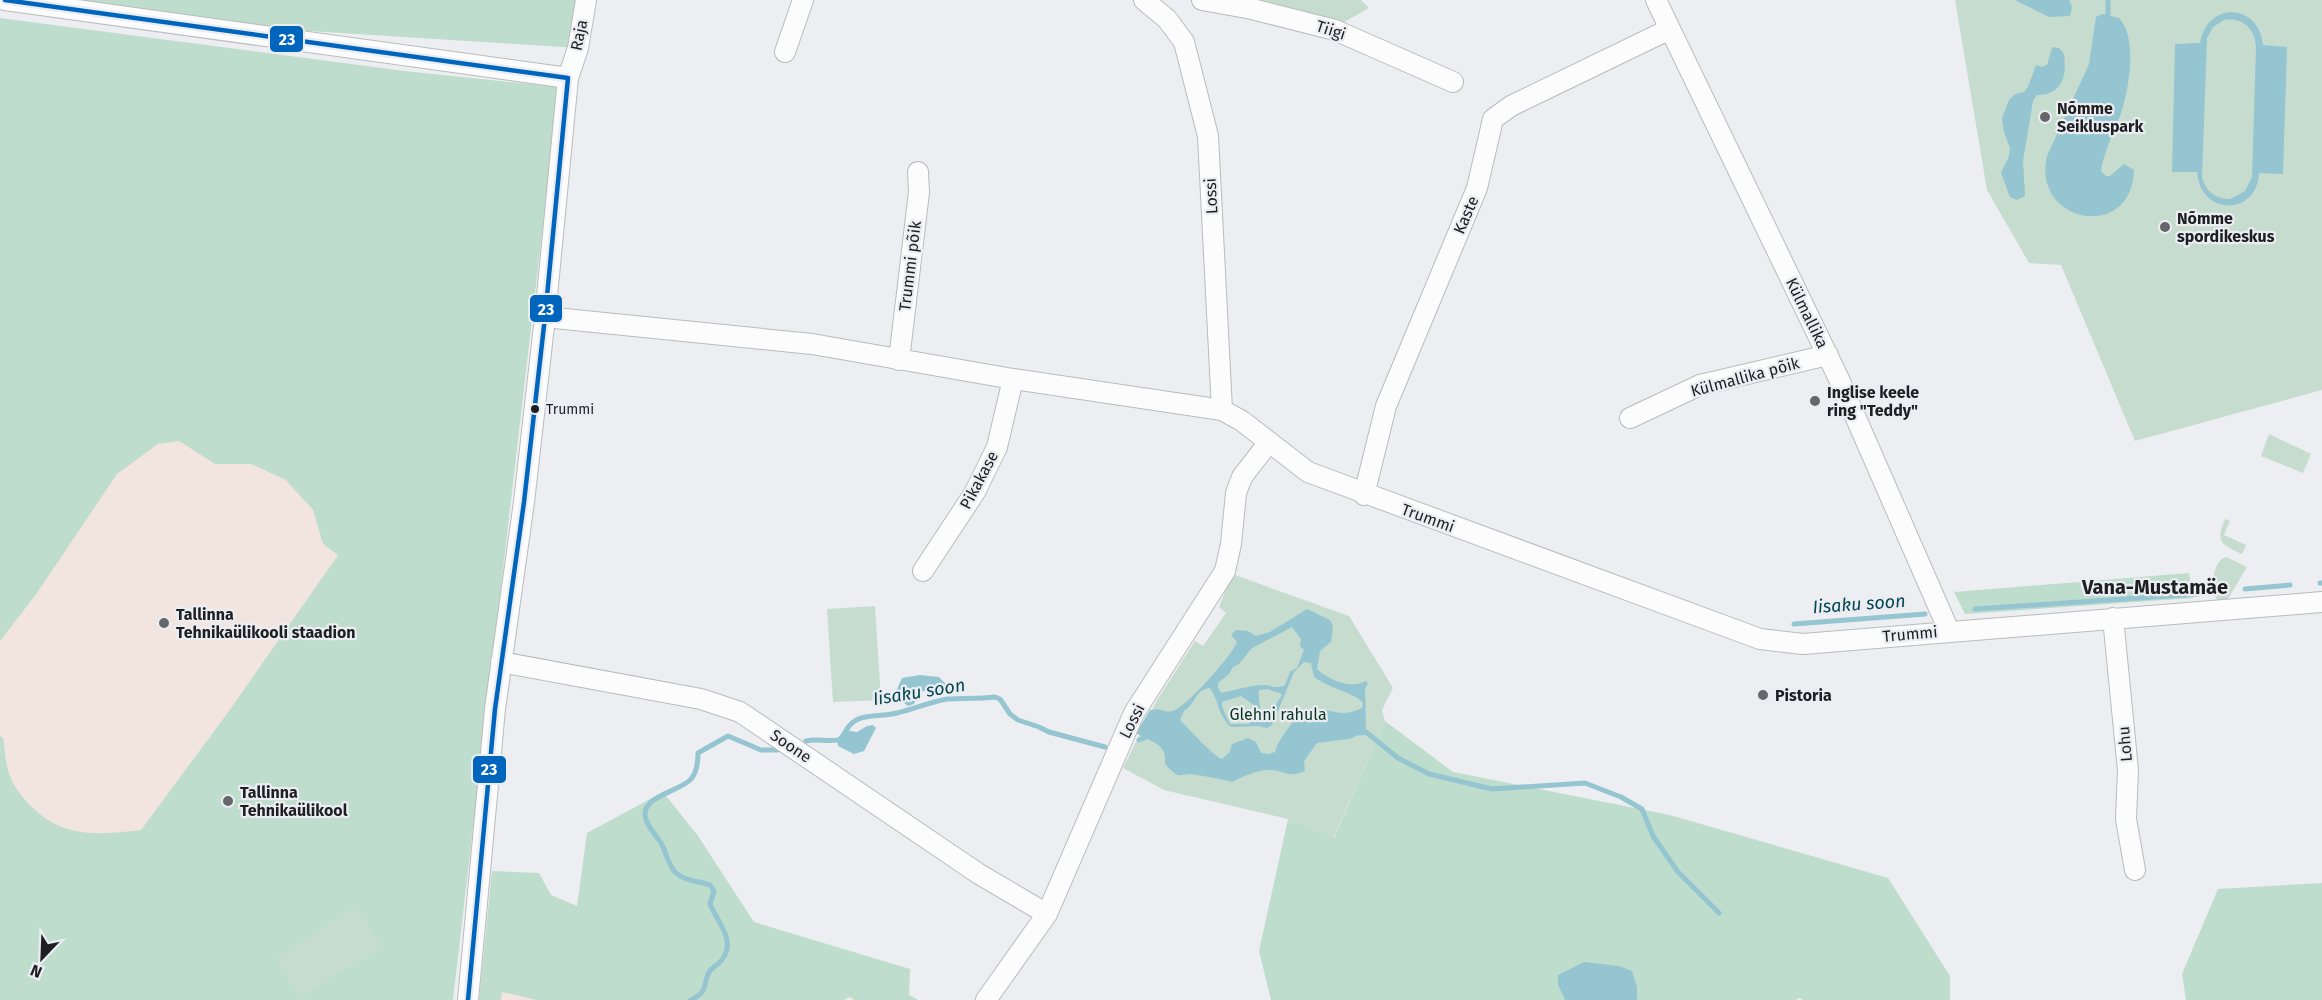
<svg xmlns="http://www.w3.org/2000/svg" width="2322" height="1000" font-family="'Fira Sans',sans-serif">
  <rect width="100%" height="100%" fill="#edeef1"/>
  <!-- education -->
  <path fill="#f2e5e0" d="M 216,350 L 477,602 L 434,1000 L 0,1000 L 0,396 Z
    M 502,990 L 549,1000 L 483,1000 Z"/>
  <!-- green -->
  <path fill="#c5dccf" d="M 1244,0 L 1361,0 L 1369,8 L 1337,26 Z
    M 1955,0 L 2322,0 L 2322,390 L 2135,441 L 2061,265 L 2029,263 L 1987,190 Z
    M 2269,434 L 2311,454 L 2303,473 L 2261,456 Z
    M 2225,519 L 2230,521 L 2224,535 L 2246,545 L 2242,554 C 2221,545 2215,542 2225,519 Z
    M 2226,557 L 2247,567 L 2228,599 L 2217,600 C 2210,590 2212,561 2226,557 Z
    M 1232,574 L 1349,616 L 1393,688 L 1382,710 L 1385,721 L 1333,839 L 1288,819 L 1164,790 L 1123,768 L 1157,700 L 1195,641 L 1203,646 L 1226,613 L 1219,607 Z
    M 875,606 L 881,700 L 833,702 L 827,609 Z
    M 355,906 L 380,946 L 301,997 L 275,958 Z"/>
  <!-- forest -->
  <path fill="#beddcc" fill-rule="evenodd" d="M 29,0 L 586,0 L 578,48 L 165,22 Z
    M 0,18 L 405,71 L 559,87 L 453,1000 L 0,1000 L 0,736 L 3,738 C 5,749 5,760 8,770 C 11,782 19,793 27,802 C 61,839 95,835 141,830 L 229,711 L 338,555 L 323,544 L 313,510 L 286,480 L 251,464 L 215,464 L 179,441 L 158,444 L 117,474 L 37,593 L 0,641 ZM 355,906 L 380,946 L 301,997 L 276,958 Z
    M 2189,573 L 2193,598 L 1965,614 L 1954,592 Z
    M 1385,721 L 1453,772 L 1670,815 L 1888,878 L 1950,976 L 1950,1000 L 1803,1000 L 1800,998 L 1795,1000 L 1637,1000 L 1558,985 L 1565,1000 L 1271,1000 L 1259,951 L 1288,819 L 1334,838 Z
    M 663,792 L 698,836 L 754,922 L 910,969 L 909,995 L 918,1000 L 854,1000 L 850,997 L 844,1000 L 537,1000 L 502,992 L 501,1000 L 479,1000 L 492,871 L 539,873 L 551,895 L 577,906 L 587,833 Z
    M 2322,883 L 2322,1000 L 2186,1000 L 2182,974 L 2218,889 Z"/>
  <!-- water -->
  <path fill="#94c5d1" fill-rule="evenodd" d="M 2015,0 L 2069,0 L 2072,7 L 2070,16 L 2049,17 Z
    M 2229,12 C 2250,12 2261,26 2263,45 L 2287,47 L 2283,174 L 2259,173 C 2257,216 2201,217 2197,172 L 2172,172 L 2175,44 L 2200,43 C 2203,26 2212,15 2229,12 ZM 2224,20 C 2242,17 2255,28 2256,47 L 2252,177 L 2245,191 L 2230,199 C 2215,199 2205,191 2202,177 L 2207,38 L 2213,27 Z
    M 2102,14 L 2119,18 C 2138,38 2129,89 2121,113 C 2114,132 2104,151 2101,171 L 2106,176 L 2110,176 L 2124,164 L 2134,170 C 2132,243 2031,223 2047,156 L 2089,64 L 2096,17 Z
    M 2054,47 L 2059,48 L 2064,54 C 2067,77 2062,95 2037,95 L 2033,101 L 2023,161 L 2025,196 L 2017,200 L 2010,197 L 2001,173 L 2009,156 L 2010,148 L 2004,132 L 2002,118 L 2009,100 L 2015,94 L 2024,92 L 2028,87 L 2036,65 L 2042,67 L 2047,65 L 2052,48 Z
    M 1307,609 L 1330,620 L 1333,626 L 1331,642 L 1320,651 L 1317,669 C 1330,681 1350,689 1366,681 L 1368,684 L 1365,688 L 1366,732 L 1349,739 L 1317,743 L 1304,761 L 1305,771 C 1285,779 1285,769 1268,770 C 1257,770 1242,777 1232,782 C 1227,780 1194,774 1189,774 C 1184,774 1181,777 1176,774 C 1172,772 1168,767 1165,764 C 1168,743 1150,742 1136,733 L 1150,710 C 1160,707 1165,713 1173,711 C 1185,708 1232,656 1237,642 L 1231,635 L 1236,630 L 1248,631 L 1256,636 L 1270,632 ZM 1292,627 L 1301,639 L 1300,646 L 1304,650 L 1297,668 L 1290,672 L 1285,685 C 1278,689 1273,686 1265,685 C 1251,685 1235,690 1221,693 L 1218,687 L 1218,683 L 1229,674 L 1233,667 L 1239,664 L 1252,648 ZM 1304,662 L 1311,663 L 1314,677 C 1328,688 1356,693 1363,703 L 1362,708 C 1330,725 1316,689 1289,727 C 1283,736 1278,741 1275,752 L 1268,754 L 1261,753 L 1256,742 L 1248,738 L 1232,744 L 1229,753 L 1222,759 C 1212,755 1189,729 1180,720 L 1184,711 C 1196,704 1195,689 1210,688 C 1220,703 1217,714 1231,727 L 1258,726 L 1267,728 L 1272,725 L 1294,672 ZM 1267,689 L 1280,693 L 1282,695 L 1265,722 L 1261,720 C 1261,709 1258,701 1259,690 ZM 1241,696 L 1254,705 L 1256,712 L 1254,721 L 1248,724 L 1230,724 L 1222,707 L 1222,702 Z
    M 920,675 L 939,677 L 954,692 L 936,694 L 928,690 L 920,692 L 914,704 L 908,706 L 904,703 L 897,689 L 902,678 Z
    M 873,725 L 876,728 L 864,751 L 854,754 L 838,746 L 837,739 L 844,730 L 857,732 L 867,726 Z
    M 1584,962 L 1619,966 L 1632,971 L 1637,987 L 1637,1000 L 1565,1000 L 1558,985 L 1558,975 Z"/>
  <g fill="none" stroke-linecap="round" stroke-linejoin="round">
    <!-- stream -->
    <path stroke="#94c5d1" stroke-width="5" d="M 2108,14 L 2108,1
      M 2320,583 L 2322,583
      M 2245,589 L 2290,585
      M 2218,592 L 2227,592
      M 1975,609 L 2198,594
      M 1794,624 L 1925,614
      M 1360,733 L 1366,732 L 1398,758 L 1429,774 L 1492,789 L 1585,783 L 1621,797 L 1642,809 L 1653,836 L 1678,872 L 1719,913
      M 1139,740 L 1149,736
      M 806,741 C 818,738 831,743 842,739 C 853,709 873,719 897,713 C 914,709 930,702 947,699 C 963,698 979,699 995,697 L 1000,699 L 1010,714 L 1018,720 L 1039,727 L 1049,732 L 1105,747
      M 691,1000 C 707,992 703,988 708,974 C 711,967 717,966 721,961 C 738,941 717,922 710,904 L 714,891 L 710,885 C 699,881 684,881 675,872 C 669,866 666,852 661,843 C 656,836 649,828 646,820 C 638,796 680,792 691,779 C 697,772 698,763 698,753 L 728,736 L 761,750 L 777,750"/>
    <!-- minor casing -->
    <g stroke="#babbbd" stroke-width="22">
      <path id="minor" d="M 5,0 L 568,78
        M 1144,0 L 1167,19 L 1184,42 L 1208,136 L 1222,410
        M 1202,0 L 1252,9 L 1335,30 L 1453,82
        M 1656,0 L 1838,377 L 1949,631
        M 785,52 L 803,0
        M 545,317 L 812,344 L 1013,379 L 1222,410 L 1242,421 L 1308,472 L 1760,639 L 1803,644 L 2322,602
        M 899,360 L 919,192 L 918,172
        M 1630,418 L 1700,385 L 1828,355
        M 1364,495 L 1386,406 L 1477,188 L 1493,119 L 1511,106 L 1670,29
        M 923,571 L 975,492 L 997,447 L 1013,379
        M 2113,618 L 2128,770 L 2126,819 L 2135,870
        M 501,662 L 701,699 L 740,712 L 979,874 L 1047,914
        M 468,1000 L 495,709 L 524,502 L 545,317 L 568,78 L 578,48 L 586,0
        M 986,1000 L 1047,914 L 1134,713 L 1225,571 L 1231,544 L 1236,493 L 1242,477 L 1269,442"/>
    </g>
    <!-- minor -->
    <use href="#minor" stroke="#fcfcfd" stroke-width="20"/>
    <!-- bus-1 casing -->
    <g stroke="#ebedf3" stroke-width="9">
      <path id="bus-1" d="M 5,0 L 568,78
        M 468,1000 L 495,709 L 524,502 L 545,317 L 568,78"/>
    </g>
    <!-- bus-1 -->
    <use href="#bus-1" stroke="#0065bd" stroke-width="4.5"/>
  </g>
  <!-- markers -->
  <g fill="#66676a" stroke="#ebedf3" stroke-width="2">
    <circle cx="2045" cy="117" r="6"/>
    <circle cx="2165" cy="227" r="6"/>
    <circle cx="1815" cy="401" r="6"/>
    <circle cx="164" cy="623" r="6"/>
    <circle cx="1763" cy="695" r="6"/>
    <circle cx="228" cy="801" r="6"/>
  </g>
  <circle fill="#1e1f21" stroke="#ebedf3" stroke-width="2" cx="535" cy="409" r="5"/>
  <g text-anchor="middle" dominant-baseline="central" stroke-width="4.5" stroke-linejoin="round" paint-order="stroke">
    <!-- bus labels -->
    <g font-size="14" fill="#1e1f21" stroke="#ebedf3" text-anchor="start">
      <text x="546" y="409">Trummi</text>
    </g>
    <!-- street labels -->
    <g font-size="16" fill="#1e1f21" stroke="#ebedf3">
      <text transform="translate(1331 30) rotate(18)">Tiigi</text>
      <text transform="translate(579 35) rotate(-78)">Raja</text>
      <text transform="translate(1211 196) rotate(-93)">Lossi</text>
      <text transform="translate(1466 215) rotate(-67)">Kaste</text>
      <text transform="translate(910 266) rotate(-83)">Trummi põik</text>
      <text transform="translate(1807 313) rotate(64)">Külmallika</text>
      <text transform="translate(1745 377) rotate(-15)">Külmallika põik</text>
      <text transform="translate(979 480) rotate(-62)">Pikakase</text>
      <text transform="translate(1428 518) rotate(20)">Trummi</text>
      <text transform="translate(1910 634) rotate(-5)">Trummi</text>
      <text transform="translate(1132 721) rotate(-63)">Lossi</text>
      <text transform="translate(2125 744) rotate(-95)">Lohu</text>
      <text transform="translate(791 746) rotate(34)">Soone</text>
    </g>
    <!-- poi labels -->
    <g font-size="16" font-weight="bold" fill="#1e1f21" stroke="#ebedf3" text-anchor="start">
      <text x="2057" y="108">Nõmme<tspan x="2057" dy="18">Seikluspark</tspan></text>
      <text x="2177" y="218">Nõmme<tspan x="2177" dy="18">spordikeskus</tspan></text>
      <text x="1827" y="392">Inglise keele<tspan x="1827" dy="18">ring "Teddy"</tspan></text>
      <text x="176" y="614">Tallinna<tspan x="176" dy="18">Tehnikaülikooli staadion</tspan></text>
      <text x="1775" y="695">Pistoria</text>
      <text x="240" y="792">Tallinna<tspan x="240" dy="18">Tehnikaülikool</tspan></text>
    </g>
    <!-- park labels -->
    <g font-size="16" fill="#093621" stroke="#ebedf3">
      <text x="1278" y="714">Glehni rahula</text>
    </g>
    <!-- water labels -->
    <g font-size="18" font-style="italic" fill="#024650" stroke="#ebedf3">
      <text transform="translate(1859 604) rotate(-4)">Iisaku soon</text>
      <text transform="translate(919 692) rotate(-9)">Iisaku soon</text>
    </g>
    <!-- quarter labels -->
    <g font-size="20" font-weight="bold" fill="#1e1f21" stroke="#ebedf3">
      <text x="2155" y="587">Vana-Mustamäe</text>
    </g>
  </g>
  <g stroke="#ebedf3" stroke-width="2">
    <rect x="269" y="25" width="35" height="28" rx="6" fill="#0065bd"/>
    <rect x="529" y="294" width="34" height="29" rx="6" fill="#0065bd"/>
    <rect x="472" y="755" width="35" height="29" rx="6" fill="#0065bd"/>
  </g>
  <g font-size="16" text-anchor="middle" font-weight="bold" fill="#fff">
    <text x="287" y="45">23</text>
    <text x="546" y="315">23</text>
    <text x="489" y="775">23</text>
  </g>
  <!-- north arrow -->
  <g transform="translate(42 958) rotate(203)" stroke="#ebedf3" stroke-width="4.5" paint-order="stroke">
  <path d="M0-4.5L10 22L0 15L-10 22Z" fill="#1e1f21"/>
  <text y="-9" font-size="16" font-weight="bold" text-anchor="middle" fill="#1e1f21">N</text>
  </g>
</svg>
